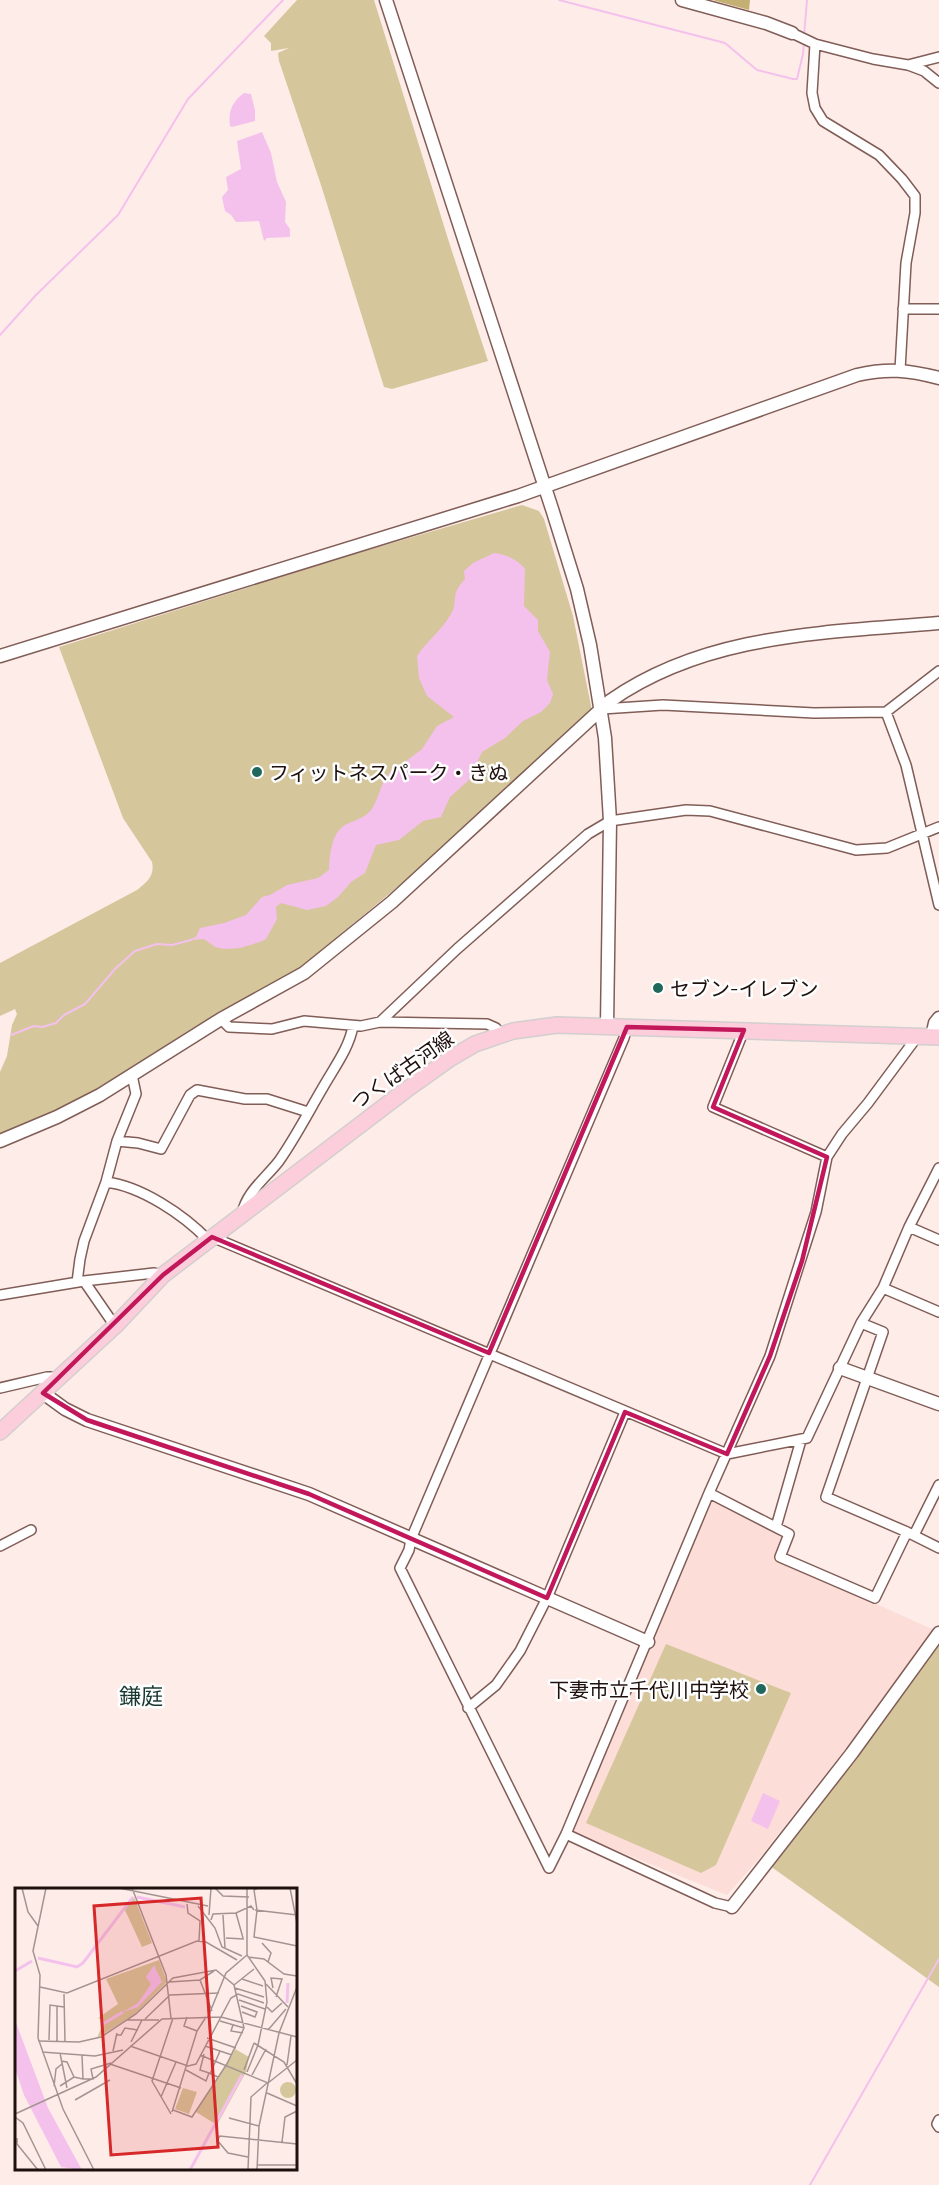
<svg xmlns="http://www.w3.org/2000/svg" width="939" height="2185" font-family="Manrope,'Noto Sans JP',sans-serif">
  <rect width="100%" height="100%" fill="#feece9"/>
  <!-- built -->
  <path fill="#fcddd7" d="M 715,1502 L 786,1536 L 777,1559 L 934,1630 L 847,1747 L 757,1861 L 727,1895 L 571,1832 L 710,1504 Z"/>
  <!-- green -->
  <path fill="#d5c69b" d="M 297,0 L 374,0 L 448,239 L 488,361 L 392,389 L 384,387 L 321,185 L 279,61 L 278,53 L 289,48 L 271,51 L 271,43 L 264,36 Z
    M 522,505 L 539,511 L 544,519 L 573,616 L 592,711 L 430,860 L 296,971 L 191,1029 L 94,1093 L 54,1113 L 0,1135 L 0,1072 L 7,1056 L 12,1025 L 17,1014 L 15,1009 L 0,1016 L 0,963 L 137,890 C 147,882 155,876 152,862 L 123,818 L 59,647 L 351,555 Z
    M 939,1633 L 939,1987 L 766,1863 Z
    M 666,1644 L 791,1693 L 716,1865 L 701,1873 L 586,1823 Z"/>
  <!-- forest -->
  <path fill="#c5b074" d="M 713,0 L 750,0 L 749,10 L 716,1 Z"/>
  <!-- water -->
  <path fill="#f4c1ed" d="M 244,93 L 251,94 L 255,110 L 255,121 L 232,127 L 230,126 C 228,111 232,102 244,93 Z
    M 262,132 L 271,153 L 277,182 L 286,202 L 285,222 L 290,229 L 290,237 L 267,238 L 264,241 L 259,221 L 236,222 L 231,215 L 225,211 L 222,197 L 228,190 L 226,177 L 241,169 L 237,141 Z
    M 494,553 C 505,554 518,560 525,569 L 524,606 L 538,620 L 538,631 L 550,652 L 547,680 L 553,694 L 550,703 L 541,712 L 523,721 L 505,738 L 482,752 L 469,780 L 450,797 L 441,817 L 423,821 L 399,840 L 376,845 L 365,873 L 351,882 L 338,897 L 326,906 L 307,910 L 281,903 L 276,907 L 277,919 L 266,939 L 260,942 L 240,948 L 224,949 L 215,947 L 204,939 L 191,940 L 190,939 L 196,937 L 200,928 L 224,923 L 246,915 L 262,897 L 270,895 L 287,885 L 318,878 L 329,870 C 329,860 331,842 337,833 C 345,820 362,822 371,810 C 382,796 380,770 403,766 L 405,762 L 422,749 L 437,726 L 454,717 L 427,696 L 419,678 L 417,656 C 427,641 442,630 451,614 C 459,600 449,596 465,579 L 464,571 L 473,563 Z
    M 763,1793 L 780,1801 L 768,1829 L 751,1821 Z"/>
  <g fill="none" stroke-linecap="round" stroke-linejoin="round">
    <!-- stream -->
    <path stroke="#f4c1ed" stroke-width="2" d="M 559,0 L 725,43 L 757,70 L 793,79 L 797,79 L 803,54 L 804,42
      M 804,36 L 807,0
      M 0,335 L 36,295 L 118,215 L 188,99 L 283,0
      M 11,1035 L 34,1026 L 42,1027 L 56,1023 L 64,1015 L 85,1004 L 115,969 L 135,951 L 157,944 L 172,945 L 191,940
      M 810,2185 L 939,1959"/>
    <!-- minor casing -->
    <g stroke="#805d56" stroke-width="12">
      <path id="minor" d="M 792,33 L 815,44 L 873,59 L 908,65 L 924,71 L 939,83
        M 815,44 L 812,93 L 815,108 L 823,121 L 879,155 L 902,179 L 915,196 L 915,213 L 906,263 L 900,370
        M 908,65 L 939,57
        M 903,309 L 939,309
        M 602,709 L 663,705 L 814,713 L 886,712 L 939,671
        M 886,712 L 906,765 L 939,905
        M 221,1019 L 229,1027 L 272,1029 L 304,1021 L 361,1026 L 380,1022 L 487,1024 L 496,1028 L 500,1034
        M 380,1022 L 457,949 L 588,834 L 610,821 L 686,810 L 710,811 L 856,850 L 887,848 L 939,827
        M 744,1030 L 713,1107 L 827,1157
        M 117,1141 L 138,1143 L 161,1149 L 190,1095 L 197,1090 L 245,1099 L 267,1099 L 308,1112
        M 106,1182 C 141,1186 184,1215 208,1240
        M 242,1214 C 246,1192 266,1178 279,1161 C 295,1138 308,1113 322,1089 C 333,1069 349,1049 353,1026
        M 909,1227 L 939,1240
        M 212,1237 L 727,1454 L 807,1438 L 861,1323 L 883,1288 L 909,1227 L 939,1168
        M 84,1281 L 115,1326
        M 77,1282 L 80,1259 L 84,1241 L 106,1182 L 117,1141 L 136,1094 L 132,1075
        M 883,1288 L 939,1312
        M 0,1295 L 84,1281 L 154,1273 L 163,1275
        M 861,1323 L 883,1332 L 826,1497 L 907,1532
        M 0,1388 L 47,1377 L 51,1377 L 56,1381
        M 709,1493 L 789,1534 L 780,1557 L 875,1598 L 907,1532 L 939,1548
        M 776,1527 L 801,1440
        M 914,1535 L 939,1485
        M 0,1546 L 31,1530
        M 468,1708 L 496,1685 L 520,1651 L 547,1598 L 625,1412
        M 566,1834 L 715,1903 L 732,1907
        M 549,1868 L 400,1568 L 409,1550 L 411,1539 L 624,1038 L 627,1027
        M 549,1868 L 566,1834 L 709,1493 L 770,1356 L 816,1212 L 827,1157 L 842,1134 L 868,1103 L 914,1041 L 916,1036
        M 939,2120 L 937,2124 L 939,2127"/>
    </g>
    <!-- tertiary casing -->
    <g stroke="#805d56" stroke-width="15">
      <path id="tertiary" d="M 386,0 L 553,512 L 577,589 L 590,645 L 605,738 L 610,821 L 607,1026
        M 682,0 L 766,23 L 792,33
        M 0,656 L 518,496 L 857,375 C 888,368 908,370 939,378
        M 932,1036 L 935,1023 L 939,1018
        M 0,1141 L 57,1117 L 100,1095 L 221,1019 L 304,973 L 392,902 L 610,701 C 707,633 826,633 939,623
        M 840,1368 L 939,1404
        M 43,1393 L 65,1409 L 87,1420 L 309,1494 L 648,1642
        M 732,1907 L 852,1753 L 939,1633"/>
    </g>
    <!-- primary casing -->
    <g stroke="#d2cfcf" stroke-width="18">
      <path id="primary" d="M 0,1432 L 115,1326 L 163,1275 L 406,1090 L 451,1058 L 475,1044 L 513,1031 L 557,1025 L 939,1037"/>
    </g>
    <!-- minor -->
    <use href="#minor" stroke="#fff" stroke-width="9"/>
    <!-- tertiary -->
    <use href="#tertiary" stroke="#fff" stroke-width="12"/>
    <!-- primary -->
    <use href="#primary" stroke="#fccdda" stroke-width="15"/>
  </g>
  <!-- marked area -->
  <path fill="none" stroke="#c2185b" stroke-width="4.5" stroke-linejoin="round" d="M 627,1027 L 744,1030 L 713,1107 L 827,1157 L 802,1261 L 770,1356 L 727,1454 L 625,1412 L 547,1598 L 309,1494 L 87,1420 L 43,1393 L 163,1275 L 212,1237 L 489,1353 Z"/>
  <!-- markers -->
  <g fill="#20675c" stroke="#fefefe" stroke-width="2">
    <circle cx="257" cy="772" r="6"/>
    <circle cx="658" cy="988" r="6"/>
    <circle cx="761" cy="1689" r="6"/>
  </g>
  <g text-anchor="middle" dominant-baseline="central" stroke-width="5" stroke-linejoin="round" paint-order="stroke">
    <!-- poi labels -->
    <g font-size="20" fill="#1e100d" stroke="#fefefe" text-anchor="start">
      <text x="269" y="772">フィットネスパーク・きぬ</text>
      <text x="670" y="988">セブン-イレブン</text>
      <text x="749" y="1689" text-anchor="end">下妻市立千代川中学校</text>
    </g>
    <!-- street labels -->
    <g font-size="20" fill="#1e100d" stroke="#fefefe">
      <text transform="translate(402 1070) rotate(-35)">つくば古河線</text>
    </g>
    <!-- quarter labels -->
    <g font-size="22" fill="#183832" stroke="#fefefe">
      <text x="141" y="1696">鎌庭</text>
    </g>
  </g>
  <!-- overview -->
  <g transform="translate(15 1888)">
    <rect width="282" height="282" fill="#feece9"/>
    <path d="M 119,9 L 137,55 L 127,59 L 109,20 ZM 144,72 L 152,94 L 120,126 L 82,150 L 89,133 L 83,130 L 103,116 L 91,91 ZM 220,161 L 234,169 L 231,184 L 202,237 L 181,224 ZM265 202a8 8 0 1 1 16 0a8 8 0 1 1-16 0ZM 168,200 L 182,204 L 174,226 L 160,221 Z" fill="#d5c69b"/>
    <path d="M 139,77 L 147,94 L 123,119 L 108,124 L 123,115 L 136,96 L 131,89 ZM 0,132 L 33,220 L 67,282 L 46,279 L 9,207 L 0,180 Z" fill="#f4c1ed"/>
    <path fill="none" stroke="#f4c1ed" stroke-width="3" d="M 122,9 L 170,19M 23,70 L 62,79 L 68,75 L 118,9M 0,83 L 17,73M 272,115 L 273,95M 88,136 L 108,124M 175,282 L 227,187"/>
    <path fill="none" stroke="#a49491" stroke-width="1.5" d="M 7,0 L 13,24 L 23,38M 31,0 L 18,63 L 25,87 L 23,150 L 48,221 L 79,282M 104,0 L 193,18M 117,0 L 151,87 L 156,130M 200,0 L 208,8 L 234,9M 232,0 L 232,67 L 250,93 L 252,114 L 243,157 L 232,184M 243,0 L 239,2 L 242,22 L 239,49 L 282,58M 275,0 L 282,35M 172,16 L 173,25 L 185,33 L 184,53M 183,18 L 200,40 L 207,59 L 227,68M 240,22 L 282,27M 221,25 L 228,50M 194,27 L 196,0M 208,27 L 210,60M 196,32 L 198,26 L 221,25 L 236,18 L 239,22M 211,50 L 229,51M 247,55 L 256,65 L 253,74M 233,69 L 249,71 L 269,86 L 282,88M 227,91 L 248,98M 185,92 L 197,123M 154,94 L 185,92 L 199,83M 251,96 L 273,119M 219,97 L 239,81M 25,99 L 52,105 L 182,53 L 191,54 L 222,72M 220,100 L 249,109M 258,100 L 256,90 L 267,91 L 261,109M 49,106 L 50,154M 224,112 L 250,121M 226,118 L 242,124 L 240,129 L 227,124M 252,119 L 257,124 L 267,115M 172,129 L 169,138 L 182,143M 193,129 L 211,85 L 232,67M 130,131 L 155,107 L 204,105M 112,132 L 144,132M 205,133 L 229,140M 218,137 L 216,143 L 228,145M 253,142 L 271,121M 101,147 L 106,147 L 110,140 L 123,142M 192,150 L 221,160M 34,152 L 35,117 L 49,119M 23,153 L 64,154 L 86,149 L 121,126 L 158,90 L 201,82 L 219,97 L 229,140 L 212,176 L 177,229 L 158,222M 42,153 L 42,118M 116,154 L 127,132M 239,155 L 269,174 L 282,196M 115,158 L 173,178 L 181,176 L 216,110 L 223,106 L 249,115M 190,158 L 217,167M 98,163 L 102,145M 27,164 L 80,168 L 108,162M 45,165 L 52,200M 189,166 L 185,182 L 194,185M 67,167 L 68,191 L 78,191 L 76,181 L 96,175M 185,167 L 253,195 L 282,172M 46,173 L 52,174 L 59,189M 95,176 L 166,200M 272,177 L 276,148M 171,182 L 191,193 L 194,185 L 203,189M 229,182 L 239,155M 195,186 L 205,163M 237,187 L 251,161M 39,198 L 41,181 L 47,176M 45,198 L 59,189 L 68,191M 252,205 L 282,218M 146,209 L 161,174M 60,212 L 95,192M 157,224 L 182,143 L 191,129M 0,226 L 81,189 L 147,131 L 206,129 L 282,149M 156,226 L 137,193 L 158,130M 0,229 L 8,235 L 31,282M 214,230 L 244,238M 2,250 L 2,256 L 23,282M 267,254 L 270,229 L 282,223M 233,269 L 213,265 L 202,252 L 205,248 L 282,256M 242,277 L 282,277M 233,282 L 236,209 L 252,195M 242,282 L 244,238 L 264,145 L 282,99"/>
    <path fill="#d62828" fill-opacity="0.15" stroke="#d62828" stroke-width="3" d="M 186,10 L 203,259 L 96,267 L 79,18 Z"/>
    <rect width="282" height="282" fill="none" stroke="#1e100d" stroke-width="3"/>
  </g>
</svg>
